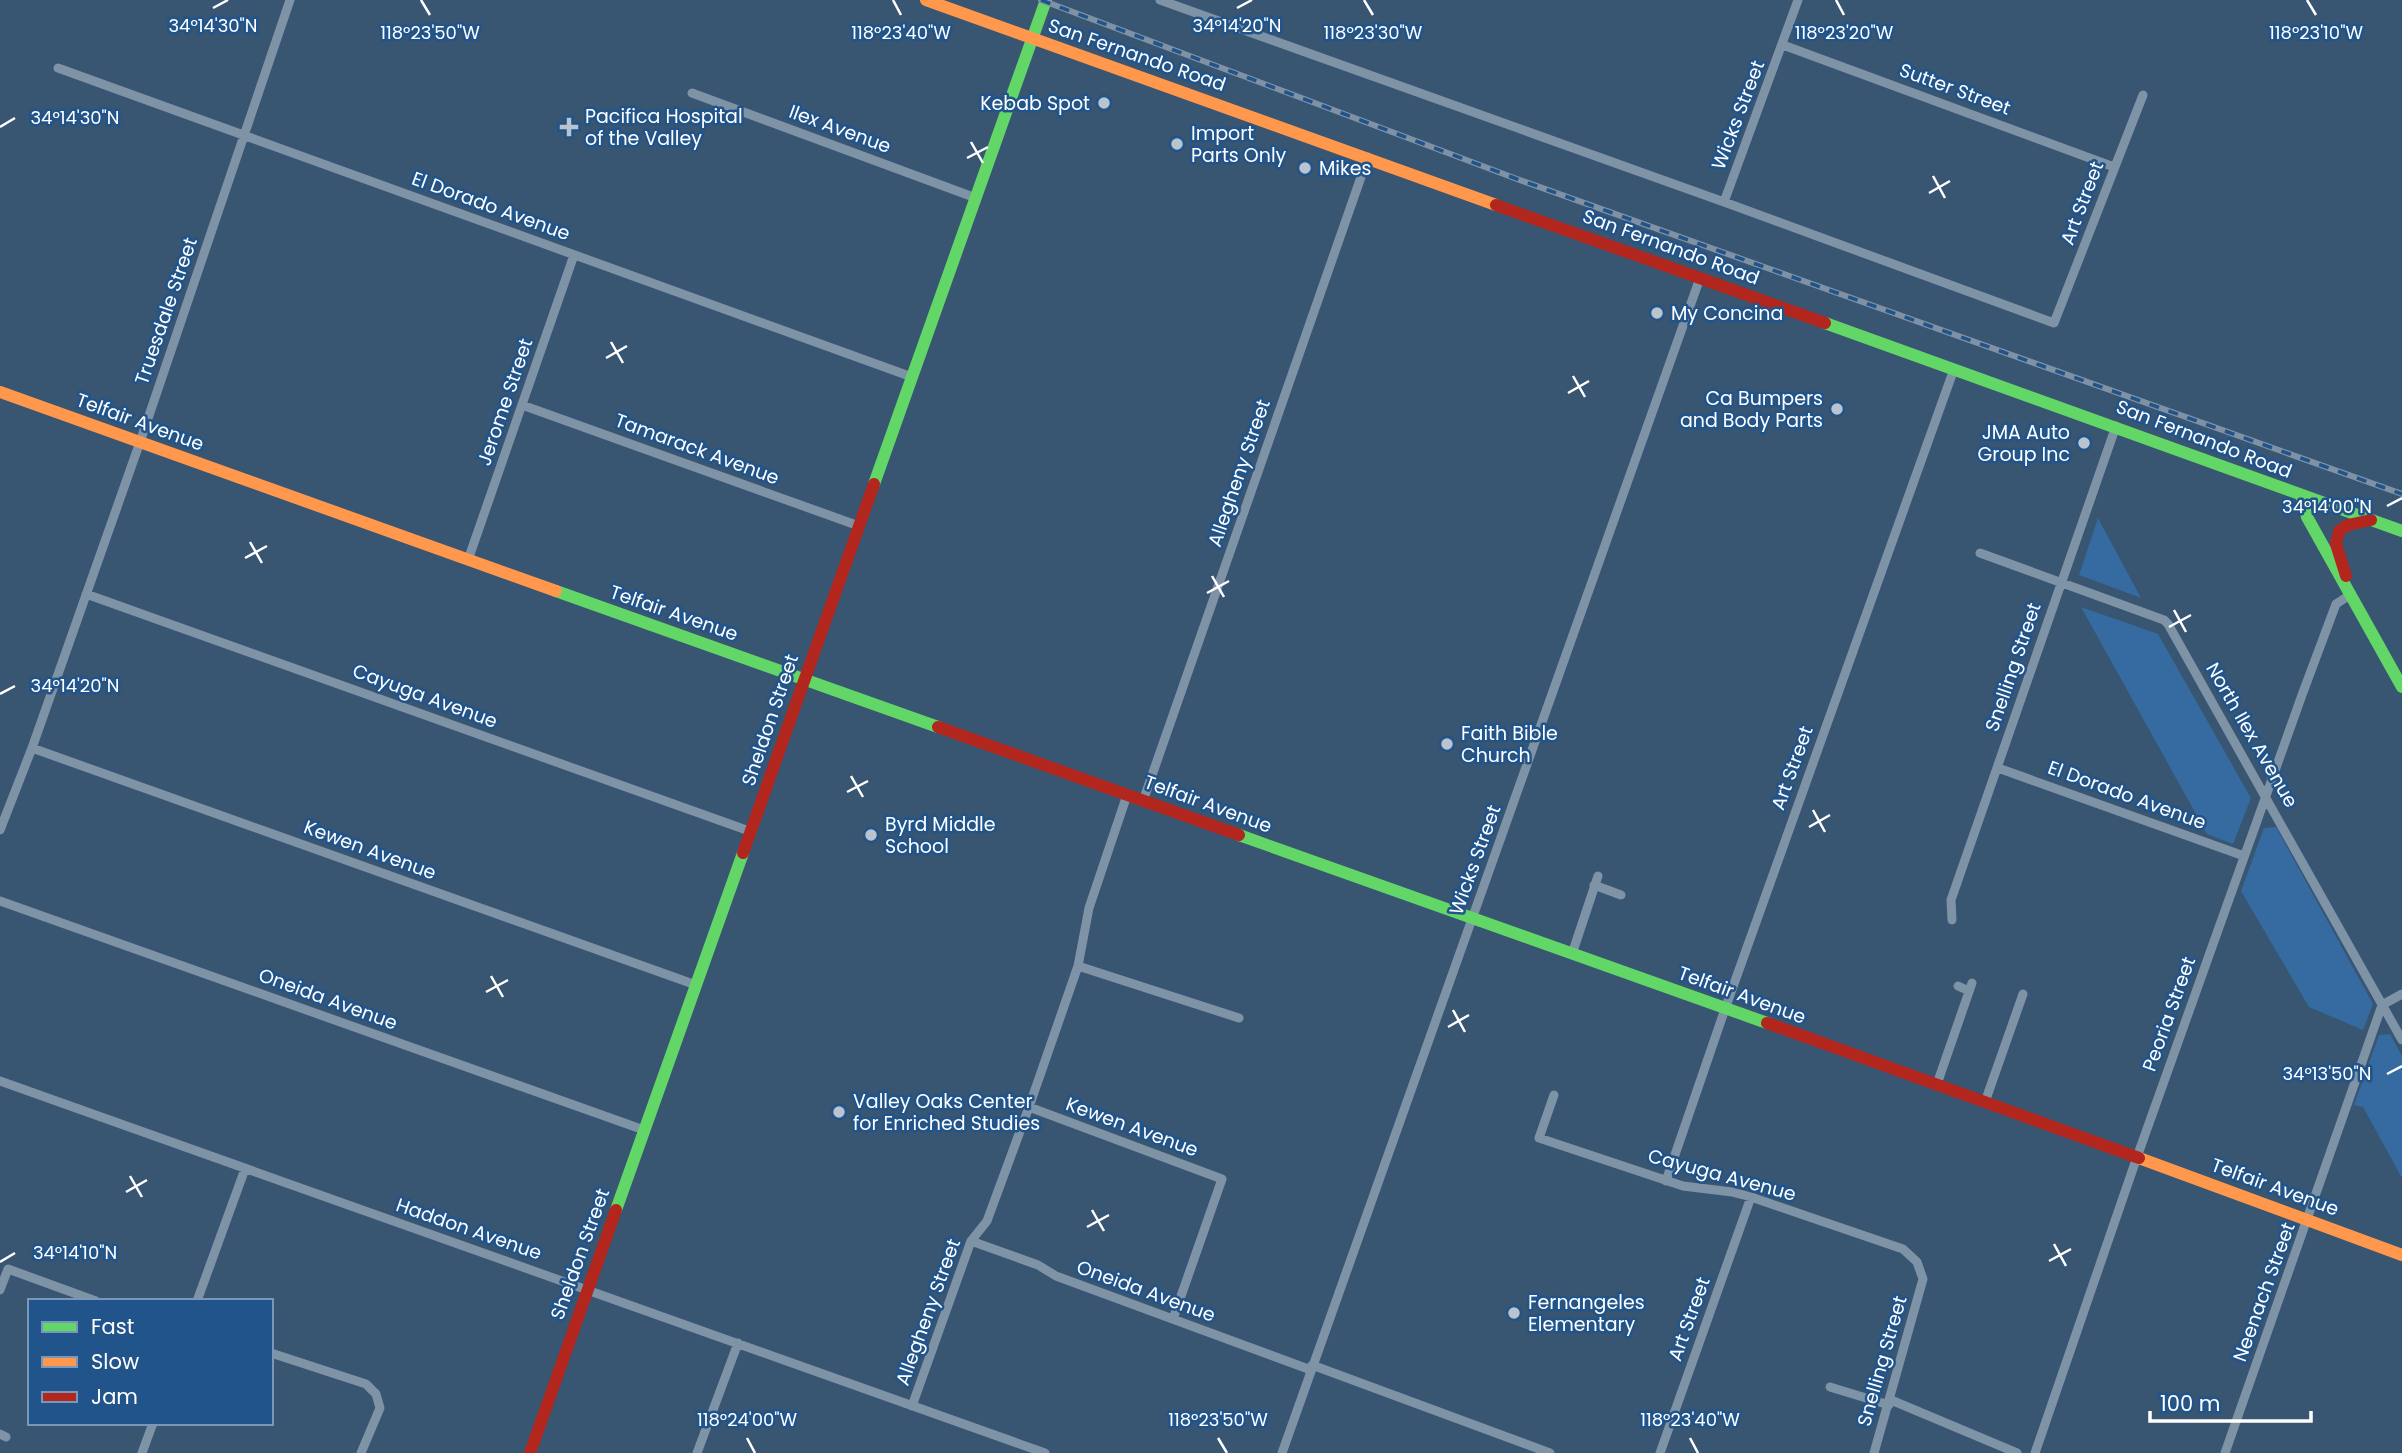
<svg xmlns="http://www.w3.org/2000/svg" width="2402" height="1453" font-family="Poppins,sans-serif">
  <rect width="100%" height="100%" fill="#385572"/>
  <!-- grass -->
  <path fill="#356ba0" d="M 2098,518 L 2141,598 L 2079,575 Z
    M 2081,607 L 2158,634 L 2251,798 L 2233,844 L 2207,834 Z
    M 2276,827 L 2373,1004 L 2363,1030 L 2309,1007 L 2241,891 L 2264,828 Z
    M 2390,1034 L 2402,1056 L 2402,1178 L 2363,1107 L 2354,1105 L 2379,1035 Z"/>
  <g fill="none" stroke-linecap="round" stroke-linejoin="round">
    <!-- street -->
    <path stroke="#7f93a7" stroke-width="9" d="M 1160,0 L 1724,202 L 2054,323 L 2143,95
      M 1783,45 L 2114,167
      M 58,68 L 912,377
      M 692,93 L 976,198
      M 1724,202 L 1798,0
      M 522,405 L 859,526
      M 1980,553 L 2164,620 L 2168,624 L 2402,1040
      M 468,560 L 574,255
      M 86,594 L 752,832
      M 32,748 L 696,985
      M 1998,768 L 2244,856
      M 1143,801 L 1368,157
      M 0,830 L 32,748 L 140,442 L 290,0
      M 1594,885 L 1621,895
      M 0,901 L 644,1130
      M 1952,920 L 1951,900 L 2116,426
      M 1572,954 L 1598,876
      M 1078,966 L 1239,1018
      M 1958,986 L 1969,991
      M 0,1081 L 1045,1453
      M 1937,1084 L 1972,983
      M 1554,1095 L 1539,1138 L 1683,1186 L 1732,1192 L 1751,1197 L 1903,1249 L 1917,1262 L 1923,1279 L 1874,1453
      M 1985,1102 L 2023,994
      M 1029,1107 L 1222,1179 L 1173,1319
      M 1666,1181 L 1725,1009 L 1954,369
      M 971,1241 L 1038,1265 L 1056,1276 L 1311,1370
      M 0,1290 L 8,1269 L 96,1301
      M 197,1301 L 245,1169
      M 271,1353 L 366,1384 L 376,1394 L 380,1408 L 361,1453
      M 1312,1365 L 1550,1453
      M 1830,1387 L 1889,1405
      M 1891,1400 L 2017,1453
      M 912,1406 L 971,1241 L 987,1221 L 1029,1107 L 1078,966 L 1089,908 L 1127,795
      M 0,1434 L 6,1437
      M 142,1453 L 153,1423
      M 697,1453 L 738,1343
      M 1282,1453 L 1700,278
      M 1660,1453 L 1751,1197
      M 2035,1453 L 2137,1157 L 2302,695 L 2336,604 L 2350,595
      M 2225,1453 L 2382,1005 L 2402,994"/>
    <!-- fast -->
    <path stroke="#63d668" stroke-width="12" d="M 1825,323 L 2402,531
      M 874,484 L 1046,0
      M 2301,495 L 2307,517 L 2402,687
      M 556,591 L 938,727
      M 1239,835 L 1767,1023
      M 616,1210 L 743,853"/>
    <!-- slow -->
    <path stroke="#ff974d" stroke-width="12" d="M 926,0 L 1496,205
      M 0,392 L 556,591
      M 2139,1158 L 2402,1255"/>
    <!-- jam -->
    <path stroke="#b3261e" stroke-width="12" d="M 1496,205 L 1825,323
      M 2346,576 L 2336,544 L 2339,531 L 2348,525 L 2371,520
      M 938,727 L 1239,835
      M 743,853 L 874,484
      M 1767,1023 L 2139,1158
      M 530,1453 L 616,1210"/>
    <!-- rail casing -->
    <g stroke="#7f92a5" stroke-width="6">
      <path id="rail" d="M 1041,0 L 1517,179 L 2402,494"/>
    </g>
    <!-- rail -->
    <use href="#rail" stroke="#20548a" stroke-width="3.5" stroke-dasharray="10" stroke-linecap="butt"/>
  </g>
  <!-- ticks -->
  <path fill="none" stroke="#fff" stroke-width="2.5" d="M 421,0 L 430,15M 893,0 L 901,15M 1364,0 L 1373,15M 1836,0 L 1844,15M 2307,0 L 2316,15M 213,8 L 228,0M 1237,8 L 1252,0M 0,127 L 15,118M 971,142 L 983,163M 967,158 L 988,147M 1933,176 L 1945,198M 1929,193 L 1950,181M 611,342 L 623,363M 606,358 L 627,346M 1573,376 L 1585,397M 1568,393 L 1589,381M 2387,506 L 2402,498M 250,542 L 262,563M 245,558 L 267,546M 1212,576 L 1224,597M 1207,593 L 1229,581M 2174,610 L 2186,632M 2169,627 L 2191,615M 0,694 L 15,686M 851,776 L 863,797M 847,792 L 868,781M 1813,810 L 1825,832M 1809,827 L 1830,815M 491,976 L 503,997M 486,992 L 508,980M 1453,1010 L 1465,1032M 1448,1027 L 1469,1015M 2387,1074 L 2402,1066M 130,1176 L 142,1197M 126,1192 L 147,1180M 1092,1210 L 1104,1231M 1087,1227 L 1109,1215M 2054,1244 L 2066,1266M 2049,1261 L 2071,1249M 0,1262 L 15,1253M 747,1438 L 755,1453M 1218,1438 L 1227,1453M 1690,1438 L 1698,1453"/>
  <!-- markers -->
  <g fill="#b9c4ce" stroke="#20548a" stroke-width="2.5">
    <circle cx="1104" cy="103" r="7"/>
    <path d="M565.5 116.5h7v7h7v7h-7v7h-7v-7h-7v-7h7z"/>
    <circle cx="1177" cy="144" r="7"/>
    <circle cx="1305" cy="168" r="7"/>
    <circle cx="1657" cy="313" r="7"/>
    <circle cx="1837" cy="409" r="7"/>
    <circle cx="2084" cy="443" r="7"/>
    <circle cx="1447" cy="744" r="7"/>
    <circle cx="871" cy="835" r="7"/>
    <circle cx="839" cy="1112" r="7"/>
    <circle cx="1514" cy="1313" r="7"/>
  </g>
  <g text-anchor="middle" dominant-baseline="central" stroke-width="5" stroke-linejoin="round" paint-order="stroke">
    <!-- street labels -->
    <g font-size="19" fill="#fff" stroke="#20548a">
      <text transform="translate(1137 55) rotate(19)">San Fernando Road</text>
      <text transform="translate(1955 89) rotate(20)">Sutter Street</text>
      <text transform="translate(1738 115) rotate(-69)">Wicks Street</text>
      <text transform="translate(840 129) rotate(20)">Ilex Avenue</text>
      <text transform="translate(2082 203) rotate(-69)">Art Street</text>
      <text transform="translate(491 206) rotate(20)">El Dorado Avenue</text>
      <text transform="translate(1671 247) rotate(20)">San Fernando Road</text>
      <text transform="translate(166 311) rotate(-71)">Truesdale Street</text>
      <text transform="translate(505 402) rotate(-71)">Jerome Street</text>
      <text transform="translate(140 422) rotate(20)">Telfair Avenue</text>
      <text transform="translate(2204 439) rotate(21)">San Fernando Road</text>
      <text transform="translate(697 449) rotate(20)">Tamarack Avenue</text>
      <text transform="translate(1239 473) rotate(-71)">Allegheny Street</text>
      <text transform="translate(674 613) rotate(19)">Telfair Avenue</text>
      <text transform="translate(2013 667) rotate(-71)">Snelling Street</text>
      <text transform="translate(425 696) rotate(20)">Cayuga Avenue</text>
      <text transform="translate(770 720) rotate(-71)">Sheldon Street</text>
      <text transform="translate(2252 735) rotate(60)">North Ilex Avenue</text>
      <text transform="translate(1792 768) rotate(-70)">Art Street</text>
      <text transform="translate(2127 795) rotate(20)">El Dorado Avenue</text>
      <text transform="translate(1208 804) rotate(20)">Telfair Avenue</text>
      <text transform="translate(370 850) rotate(20)">Kewen Avenue</text>
      <text transform="translate(1475 860) rotate(-70)">Wicks Street</text>
      <text transform="translate(1742 995) rotate(20)">Telfair Avenue</text>
      <text transform="translate(328 999) rotate(20)">Oneida Avenue</text>
      <text transform="translate(2169 1014) rotate(-70)">Peoria Street</text>
      <text transform="translate(1132 1127) rotate(20)">Kewen Avenue</text>
      <text transform="translate(1722 1175) rotate(15)">Cayuga Avenue</text>
      <text transform="translate(2275 1187) rotate(20)">Telfair Avenue</text>
      <text transform="translate(469 1229) rotate(19)">Haddon Avenue</text>
      <text transform="translate(580 1254) rotate(-70)">Sheldon Street</text>
      <text transform="translate(1146 1291) rotate(20)">Oneida Avenue</text>
      <text transform="translate(2264 1292) rotate(-70)">Neenach Street</text>
      <text transform="translate(928 1312) rotate(-70)">Allegheny Street</text>
      <text transform="translate(1689 1319) rotate(-70)">Art Street</text>
      <text transform="translate(1882 1361) rotate(-74)">Snelling Street</text>
    </g>
    <!-- poi labels -->
    <g font-size="19" fill="#fff" stroke="#20548a" text-anchor="start">
      <text x="1090" y="103" text-anchor="end">Kebab Spot</text>
      <text x="585" y="116">Pacifica Hospital<tspan x="585" dy="22">of the Valley</tspan></text>
      <text x="1191" y="133">Import<tspan x="1191" dy="22">Parts Only</tspan></text>
      <text x="1319" y="168">Mikes</text>
      <text x="1671" y="313">My Concina</text>
      <text x="1823" y="398" text-anchor="end">Ca Bumpers<tspan x="1823" dy="22">and Body Parts</tspan></text>
      <text x="2070" y="432" text-anchor="end">JMA Auto<tspan x="2070" dy="22">Group Inc</tspan></text>
      <text x="1461" y="733">Faith Bible<tspan x="1461" dy="22">Church</tspan></text>
      <text x="885" y="824">Byrd Middle<tspan x="885" dy="22">School</tspan></text>
      <text x="853" y="1101">Valley Oaks Center<tspan x="853" dy="22">for Enriched Studies</tspan></text>
      <text x="1528" y="1302">Fernangeles<tspan x="1528" dy="22">Elementary</tspan></text>
    </g>
  </g>
  <g font-size="18" text-anchor="middle" fill="#fff" stroke="#20548a" stroke-width="5" stroke-linejoin="round" paint-order="stroke">
    <text x="1237" y="32">34°14'20"N</text>
    <text x="213" y="32">34°14'30"N</text>
    <text x="430" y="39">118°23'50"W</text>
    <text x="901" y="39">118°23'40"W</text>
    <text x="1373" y="39">118°23'30"W</text>
    <text x="1844" y="39">118°23'20"W</text>
    <text x="2316" y="39">118°23'10"W</text>
    <text x="75" y="124">34°14'30"N</text>
    <text x="2327" y="513">34°14'00"N</text>
    <text x="75" y="692">34°14'20"N</text>
    <text x="2327" y="1080">34°13'50"N</text>
    <text x="75" y="1259">34°14'10"N</text>
    <text x="747" y="1426">118°24'00"W</text>
    <text x="1218" y="1426">118°23'50"W</text>
    <text x="1690" y="1426">118°23'40"W</text>
  </g>
  <!-- legend -->
  <rect x="28" y="1299" width="245" height="126" fill="#20548a" stroke="#7998b9" stroke-width="2"/>
  <rect x="42" y="1322" width="35" height="10" fill="#63d668" stroke="#7998b9" stroke-width="2"/>
  <text x="91" y="1334" font-size="21" fill="#ffffff">Fast</text>
  <rect x="42" y="1357" width="35" height="10" fill="#ff974d" stroke="#7998b9" stroke-width="2"/>
  <text x="91" y="1369" font-size="21" fill="#ffffff">Slow</text>
  <rect x="42" y="1392" width="35" height="10" fill="#b3261e" stroke="#7998b9" stroke-width="2"/>
  <text x="91" y="1404" font-size="21" fill="#ffffff">Jam</text>
  <!-- scale -->
  <path d="M2150 1411v10h161v-10" fill="none" stroke="#ffffff" stroke-width="3.5"/>
  <text x="2160" y="1411" font-size="21" fill="#ffffff" stroke="#20548a" stroke-width="5" paint-order="stroke">100 m</text>
</svg>
